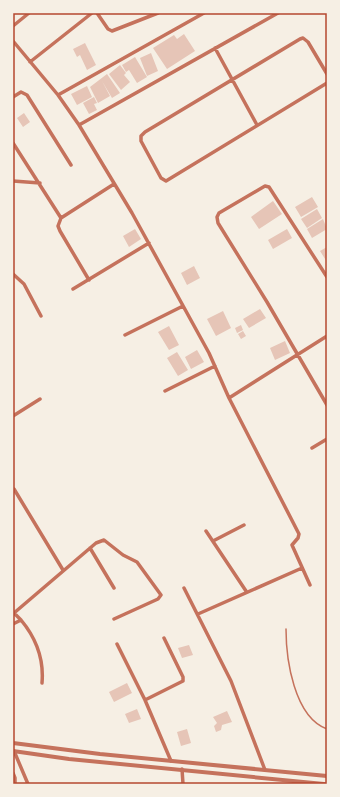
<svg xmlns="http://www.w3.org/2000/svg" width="340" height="797" font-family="Manrope,sans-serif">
  <rect width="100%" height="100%" fill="#f6efe4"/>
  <!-- building -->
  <path fill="#e6c5b7" d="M 184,34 L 195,51 L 167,69 L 153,48 L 174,35 L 177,39 Z
    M 85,43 L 96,65 L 87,70 L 80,55 L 77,57 L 73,49 Z
    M 151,53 L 158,71 L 147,76 L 140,58 Z
    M 135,57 L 147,77 L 137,83 L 129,70 L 126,72 L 122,65 Z
    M 120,65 L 126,73 L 124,75 L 130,82 L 121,90 L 109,74 Z
    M 107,74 L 120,93 L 112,98 L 102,81 L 110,96 L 98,103 L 90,87 Z
    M 87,86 L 92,97 L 77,105 L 71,94 Z
    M 94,97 L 97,103 L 94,104 L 97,110 L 89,114 L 83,103 Z
    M 24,113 L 30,122 L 23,127 L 17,118 Z
    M 312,197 L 318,207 L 301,217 L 295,207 Z
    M 273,201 L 282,214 L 259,229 L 251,217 Z
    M 317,209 L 322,218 L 307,228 L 301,219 Z
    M 323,219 L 327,229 L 312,238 L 307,229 Z
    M 135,229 L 141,239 L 129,247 L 123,236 Z
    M 287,229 L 292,238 L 273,249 L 268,240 Z
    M 327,247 L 327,262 L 320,251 Z
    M 194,266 L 200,278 L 187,285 L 181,273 Z
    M 260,309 L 266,318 L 249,328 L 243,319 Z
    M 223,311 L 231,328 L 216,336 L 207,319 Z
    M 241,325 L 243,330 L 237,333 L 235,328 Z
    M 169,326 L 179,345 L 169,350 L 158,332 Z
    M 243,331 L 246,336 L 241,339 L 238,334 Z
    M 285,341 L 290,353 L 275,360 L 270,348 Z
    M 197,350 L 204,362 L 191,369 L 185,357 Z
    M 177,352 L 188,370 L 178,376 L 167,358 Z
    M 189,645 L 193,655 L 182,658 L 178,648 Z
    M 127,683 L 132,693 L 114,702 L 109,692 Z
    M 137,709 L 141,719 L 129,723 L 125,714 Z
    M 227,711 L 232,722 L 222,725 L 221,730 L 216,732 L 214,726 L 217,723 L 213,717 Z
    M 187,729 L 191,743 L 181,746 L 177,732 Z"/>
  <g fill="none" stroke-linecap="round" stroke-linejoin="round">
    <!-- service -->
    <path stroke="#c5725c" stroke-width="1.5" d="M 286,629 C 286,659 294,717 327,729"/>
    <!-- minor -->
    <path stroke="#c5725c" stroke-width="3.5" d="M 97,13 L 108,29 L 112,31 L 158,13
      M 13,26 L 29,13
      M 13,41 L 58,95 L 79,125 L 132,213 L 209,353 L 229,398 L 299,534 L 298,538 L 292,545 L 310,585
      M 215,48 L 257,125
      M 30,62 L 92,13
      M 327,74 L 308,42 L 303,38 L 300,39 L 145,132 L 141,136 L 141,141 L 161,178 L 166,181 L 327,83
      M 58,95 L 204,13
      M 13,97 L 21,92 L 27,95 L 71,165
      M 79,125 L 278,13
      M 13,143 L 61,218 L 58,226 L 60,231 L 89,280
      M 13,181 L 40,183
      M 61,218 L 114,184
      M 13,274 L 24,284 L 41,316
      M 327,277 L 269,187 L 265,186 L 219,213 L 217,217 L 218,223 L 267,302 L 327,405
      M 73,289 L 149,243
      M 125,335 L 183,306
      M 165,391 L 215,366
      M 229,398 L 327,336
      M 13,416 L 40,399
      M 312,448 L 327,439
      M 14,489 L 63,570
      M 206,531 L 246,591
      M 213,541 L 244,525
      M 90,548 L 114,588
      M 184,588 L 231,681 L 265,770
      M 198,614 L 302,568
      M 21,620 C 36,638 44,660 42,683
      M 13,624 L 21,620 L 14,613 L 96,543 L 104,540 L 123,555 L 137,562 L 161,595 L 158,599 L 114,619
      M 117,644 L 145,700 L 171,761
      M 145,700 L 183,681 L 183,677 L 164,638
      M 14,751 L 28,784
      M 182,769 L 183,784
      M 13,773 L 15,778 L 15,784"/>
    <!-- tertiary -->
    <path stroke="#c5725c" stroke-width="4" d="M 13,743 L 100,754 L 327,776
      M 13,751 L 69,759 L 324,784"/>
  </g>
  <!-- border -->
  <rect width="340" height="797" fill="none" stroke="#f6efe4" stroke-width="28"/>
  <rect x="14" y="14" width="312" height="769" fill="none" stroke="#b5482f" stroke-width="1.5"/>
</svg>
